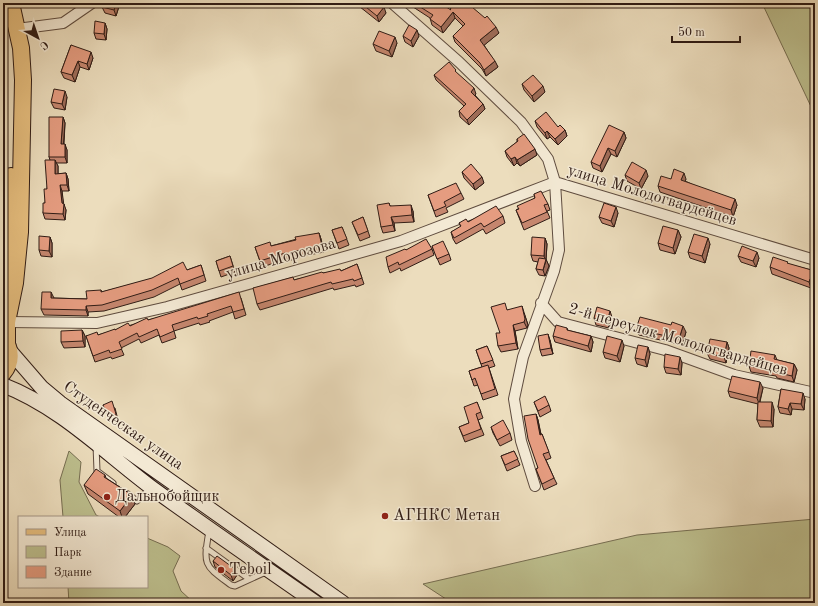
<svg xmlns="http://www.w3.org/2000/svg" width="818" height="606" font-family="'Old Standard TT',serif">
  <rect width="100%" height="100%" fill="#ecddbd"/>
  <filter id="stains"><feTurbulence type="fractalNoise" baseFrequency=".005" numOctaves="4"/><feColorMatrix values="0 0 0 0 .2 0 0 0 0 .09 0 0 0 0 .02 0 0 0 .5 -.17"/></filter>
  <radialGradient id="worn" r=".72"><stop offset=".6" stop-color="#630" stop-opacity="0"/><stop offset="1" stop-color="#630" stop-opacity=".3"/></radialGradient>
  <!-- green -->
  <path fill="#bdbf8e" stroke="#766e52" d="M 762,3 L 815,3 L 815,115 Z
    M 69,451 L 81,462 L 79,482 L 96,515 L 100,517 L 63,517 L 60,480 Z
    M 815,519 L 815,603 L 452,603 L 423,584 L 637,535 Z
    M 147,538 L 168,547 L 180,556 L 173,571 L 181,591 L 194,603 L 69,603 L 68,587 L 147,587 Z"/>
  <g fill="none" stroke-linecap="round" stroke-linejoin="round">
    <!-- lane casing -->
    <g stroke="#5f4c3f" stroke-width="7">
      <path id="lane" d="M 96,445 L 97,471 L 113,483
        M 128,494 L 137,501 L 150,489
        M 209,531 C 203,566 204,565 231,585 L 235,586 L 268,571
        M 206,548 L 249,579"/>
    </g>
    <!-- street casing -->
    <g stroke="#5f4c3f" stroke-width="12">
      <path id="street" d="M 392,3 L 459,62 L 521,122 L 548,159 L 555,182 L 815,260
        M 17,29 L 63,23 L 92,3
        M 541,303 L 558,322 L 665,350 L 734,375 L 815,393
        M 7,322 L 97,323 L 167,307 L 401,241 L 555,182 L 559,250 L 554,271 L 523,357 L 514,399 L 521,441 L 535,486"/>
    </g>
    <!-- secondary casing -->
    <g stroke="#301c15" stroke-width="16">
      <path id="secondary" d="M 10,351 L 42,388 L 60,403 L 343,603
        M 3,385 C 60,407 104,452 152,488 C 206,527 261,565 316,603"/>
    </g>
    <!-- primary casing -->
    <g stroke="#301c15" stroke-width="18">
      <path id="primary" d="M 3,280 L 7,257 L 11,176
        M 3,338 C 12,350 12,362 3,373
        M 7,344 L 7,322 L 15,283 L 20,232 L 23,80 L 21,48 L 11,3"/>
    </g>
    <!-- lane -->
    <use href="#lane" stroke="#f3e9d4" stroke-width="5"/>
    <!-- street -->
    <use href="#street" stroke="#f3e9d4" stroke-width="10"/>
    <!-- secondary -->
    <use href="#secondary" stroke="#f3e9d4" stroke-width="14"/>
    <!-- primary -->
    <use href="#primary" stroke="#e6be7e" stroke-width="16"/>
  </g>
  <!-- wall -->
  <path fill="#c5866e" stroke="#301c15" d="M 120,3 L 116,16 L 105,13 L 102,7 Z
    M 355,3 L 379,3 L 386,13 L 379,22 Z
    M 407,3 L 440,3 L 450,10 L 475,10 L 499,33 L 484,45 L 498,67 L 486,76 L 482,69 L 455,42 L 453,36 L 463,26 L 455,18 L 443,33 L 432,25 L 430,18 Z
    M 105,23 L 107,29 L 106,40 L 96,39 L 94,33 Z
    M 403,36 L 419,36 L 413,47 L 405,42 Z
    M 397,43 L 392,57 L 376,51 L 373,44 Z
    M 71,45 L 93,58 L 89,70 L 80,67 L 75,82 L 64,78 L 61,72 Z
    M 458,74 L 476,94 L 475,95 L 483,104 L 485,109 L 469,125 L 460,117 L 459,111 L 464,106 L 436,80 L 434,75 Z
    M 522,84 L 545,92 L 534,102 L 524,90 Z
    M 67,97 L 65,110 L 54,108 L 51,102 Z
    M 63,117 L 65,123 L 64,144 L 67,150 L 67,163 L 56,163 L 58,166 L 58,174 L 66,173 L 68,179 L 69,191 L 62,191 L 63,204 L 66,210 L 65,220 L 45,219 L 43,213 L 45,203 L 47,189 L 50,160 L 49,157 Z
    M 535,121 L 558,127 L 565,130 L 567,136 L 558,145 L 550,137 L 547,139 L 537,127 Z
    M 624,132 L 626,138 L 617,157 L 611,154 L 602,172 L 593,168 L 591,162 Z
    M 517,139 L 537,155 L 520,166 L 517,163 L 514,166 L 507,157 L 505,151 L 517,142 Z
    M 462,172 L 484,183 L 475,190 L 464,178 Z
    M 625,175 L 648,176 L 641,189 L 627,181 Z
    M 671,179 L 686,179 L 685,181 L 737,205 L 733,217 L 660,192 L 658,186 Z
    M 461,193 L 464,199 L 446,208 L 448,212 L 436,217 L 428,195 Z
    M 534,194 L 548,204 L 550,210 L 547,211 L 550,218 L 524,230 L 516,210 L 535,198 Z
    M 389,203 L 390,206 L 413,211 L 414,222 L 394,223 L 395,231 L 383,233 L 381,227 Z
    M 618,213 L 614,227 L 602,223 L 599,217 Z
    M 503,216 L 505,223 L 486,234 L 483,229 L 456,244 L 453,239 L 451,232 L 461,227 L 459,223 L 468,222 Z
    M 363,217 L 370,237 L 360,241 L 352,222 Z
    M 342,227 L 349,245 L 339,249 L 332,230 Z
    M 678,230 L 681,237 L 675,254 L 660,250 L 658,243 Z
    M 319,233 L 321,239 L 324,252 L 298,257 L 299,258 L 287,261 L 287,259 L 262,267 L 255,247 L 271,246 Z
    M 50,237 L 52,243 L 52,257 L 41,256 L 39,250 Z
    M 545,238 L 547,244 L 546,260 L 549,266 L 545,276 L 539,275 L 536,269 L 538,262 L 533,261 L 531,255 Z
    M 710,244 L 705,263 L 690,258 L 688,252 Z
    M 432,246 L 449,254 L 451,260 L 440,265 Z
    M 432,249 L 434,255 L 401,271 L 400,268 L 390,273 L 388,267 L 406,250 Z
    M 230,256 L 235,272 L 221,277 L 216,261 Z
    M 738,256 L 759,258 L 756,267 L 741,262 Z
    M 357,264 L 364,284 L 356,287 L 355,285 L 334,290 L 333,288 L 260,310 L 257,304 L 294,280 L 323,273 L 341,271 Z
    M 788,264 L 815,271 L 815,270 L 815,285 L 812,285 L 811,288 L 772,274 L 770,267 Z
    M 201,265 L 206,281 L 182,290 L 180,284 L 154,297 L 104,311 L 88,312 L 88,316 L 44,315 L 41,309 L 53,298 L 87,299 L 101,290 L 102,292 L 187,270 Z
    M 241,298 L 246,315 L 235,319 L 233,312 L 209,321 L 210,322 L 200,325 L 199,323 L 174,331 L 176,338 L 162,343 L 159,335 L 141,343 L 139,339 L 121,348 L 124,355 L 112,359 L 111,357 L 95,362 L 86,336 L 98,335 L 148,320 Z
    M 507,310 L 524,313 L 528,325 L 527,328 L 515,331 L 518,349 L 501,352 L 498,346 L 500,333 Z
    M 612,317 L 609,328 L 596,325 L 594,318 Z
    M 567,328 L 568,331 L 591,336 L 593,342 L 591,352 L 555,342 L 553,336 Z
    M 636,329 L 686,332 L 682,345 L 639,335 Z
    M 82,330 L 85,336 L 85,347 L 64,348 L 61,342 Z
    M 550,340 L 553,354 L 542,356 L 540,350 Z
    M 727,342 L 729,348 L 726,363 L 710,359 L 707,353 Z
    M 487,346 L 495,366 L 489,368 L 498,395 L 483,400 L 478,385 L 474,386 L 469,371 L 482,367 L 476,350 Z
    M 624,346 L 620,362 L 605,358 L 603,352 Z
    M 648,347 L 650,354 L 647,367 L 637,364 L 635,358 Z
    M 775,355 L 777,360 L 794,364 L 797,370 L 794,382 L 777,378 L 776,376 L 751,372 L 749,366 Z
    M 682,363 L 681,375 L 666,373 L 664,367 Z
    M 763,388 L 760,402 L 774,409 L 773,427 L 760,427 L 757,420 L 758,404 L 730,397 L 728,391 Z
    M 781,389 L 805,399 L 804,410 L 792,409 L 791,415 L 780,413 L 778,407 Z
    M 477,402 L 483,418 L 478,420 L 484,435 L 465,442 L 459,427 L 469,423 Z
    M 534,402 L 549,405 L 551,411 L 540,417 Z
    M 103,405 L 115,408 L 118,420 L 113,422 L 108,418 Z
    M 536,414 L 538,420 L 541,434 L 542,434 L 551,458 L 546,460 L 554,478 L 557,484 L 544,490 L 536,469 L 538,468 Z
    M 491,427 L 510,433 L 512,440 L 500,446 L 493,433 Z
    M 514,451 L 520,465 L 507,471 L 501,456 Z
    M 105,475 L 106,478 L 132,495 L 135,504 L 125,517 L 119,517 L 88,494 L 84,485 Z
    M 213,561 L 237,575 L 233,581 L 215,567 Z"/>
  <!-- shaded-wall -->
  <path fill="#a06d5a" stroke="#301c15" d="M 116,3 L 120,3 L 116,16 L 114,10 Z
    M 384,7 L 386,13 L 379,22 L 377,16 Z
    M 453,12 L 455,18 L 443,33 L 441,27 Z
    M 105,23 L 107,29 L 106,40 L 104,34 Z
    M 496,27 L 499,33 L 482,47 L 480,40 Z
    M 417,30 L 419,36 L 413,47 L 411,41 Z
    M 395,37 L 397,43 L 392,57 L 389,51 Z
    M 91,52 L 93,58 L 89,70 L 87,64 Z
    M 78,61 L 80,67 L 75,82 L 72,75 Z
    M 495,61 L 498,67 L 486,76 L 484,70 Z
    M 543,86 L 545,92 L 534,102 L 532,96 Z
    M 474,88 L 476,94 L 473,97 L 471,92 Z
    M 65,91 L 67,97 L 65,110 L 62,104 Z
    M 483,104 L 485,109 L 469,125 L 467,120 Z
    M 63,117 L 65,123 L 63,150 L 61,144 Z
    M 565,130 L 567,136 L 558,145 L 555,139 Z
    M 547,131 L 550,137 L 547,139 L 545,133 Z
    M 624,132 L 626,138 L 617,157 L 615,151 Z
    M 65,144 L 67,150 L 67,163 L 65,157 Z
    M 608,148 L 611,154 L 602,172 L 600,166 Z
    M 535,149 L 537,155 L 520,166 L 517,160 Z
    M 515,157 L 517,163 L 514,166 L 511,159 Z
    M 55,160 L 58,166 L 58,180 L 55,174 Z
    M 646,170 L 648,176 L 641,189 L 639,183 Z
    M 66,173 L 68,179 L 69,191 L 67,185 Z
    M 684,173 L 686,179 L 683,186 L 681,180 Z
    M 482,177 L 484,183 L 475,190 L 473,184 Z
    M 60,185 L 62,191 L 64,206 L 64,204 L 66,210 L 65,220 L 63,214 L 62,203 Z
    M 735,199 L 737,205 L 733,217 L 731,210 Z
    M 411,205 L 413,211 L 414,222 L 412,215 Z
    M 616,207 L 618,213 L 614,227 L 611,221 Z
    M 391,217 L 394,223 L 395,231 L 393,225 Z
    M 678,230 L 681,237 L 675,254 L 673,248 Z
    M 319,233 L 321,239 L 324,252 L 322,246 Z
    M 50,237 L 52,243 L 52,257 L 49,251 Z
    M 545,238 L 547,244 L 546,259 L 549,266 L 545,276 L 543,270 L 546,261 L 544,256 Z
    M 708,238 L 710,244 L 705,263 L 702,256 Z
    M 757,252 L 759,258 L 756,267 L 753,261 Z
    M 810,279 L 812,285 L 811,288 L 809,282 Z
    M 51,292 L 54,298 L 53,304 L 51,298 Z
    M 86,306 L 88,312 L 88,316 L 86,310 Z
    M 522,306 L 528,325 L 527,328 L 524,322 Z
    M 610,311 L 612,317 L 609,328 L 607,322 Z
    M 513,325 L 515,331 L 518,349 L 516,343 Z
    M 683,326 L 686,332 L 682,345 L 679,339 Z
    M 82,330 L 85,336 L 85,347 L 83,341 Z
    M 548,334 L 550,340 L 553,354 L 551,348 Z
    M 591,336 L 593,342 L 591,352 L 588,346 Z
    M 622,340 L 624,346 L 620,362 L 617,356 Z
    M 727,342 L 729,348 L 726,363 L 724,357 Z
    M 648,347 L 650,354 L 647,367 L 645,360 Z
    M 680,357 L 682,363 L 681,375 L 678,369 Z
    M 794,364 L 797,370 L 794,382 L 792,376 Z
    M 760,382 L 763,388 L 759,404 L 757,398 Z
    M 803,393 L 805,399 L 804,410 L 801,404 Z
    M 772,402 L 774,409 L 773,427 L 771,421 Z
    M 790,403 L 792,409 L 791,415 L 788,409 Z
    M 536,414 L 538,420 L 542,441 L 540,435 Z
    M 132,495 L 135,504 L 125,517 L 122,517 L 120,511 Z
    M 235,569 L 237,575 L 233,581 L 231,575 Z"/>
  <!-- building -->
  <path fill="#e59c80" stroke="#301c15" d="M 103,3 L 116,3 L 114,10 L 102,7 Z
    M 361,3 L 379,3 L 384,7 L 377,16 Z
    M 414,3 L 440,3 L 451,10 L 450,9 L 457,3 L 472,3 L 474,5 L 472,7 L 485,18 L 487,16 L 496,27 L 480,40 L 495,61 L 484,70 L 480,63 L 453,36 L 465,24 L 453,12 L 441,27 L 430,19 L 433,15 Z
    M 95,21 L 105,23 L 104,34 L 94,33 Z
    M 409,25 L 417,30 L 411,41 L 403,36 Z
    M 379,31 L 395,37 L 389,51 L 373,44 Z
    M 71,45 L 91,52 L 87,64 L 78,61 L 72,75 L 61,72 Z
    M 449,62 L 456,70 L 455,71 L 474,88 L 471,92 L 483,104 L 467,120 L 459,111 L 466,104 L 434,75 Z
    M 533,75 L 543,86 L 532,96 L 522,84 Z
    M 54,89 L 65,91 L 62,104 L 51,102 Z
    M 546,112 L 558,127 L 560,125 L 565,130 L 555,139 L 547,131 L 545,133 L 535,121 Z
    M 49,117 L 63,117 L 61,144 L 65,144 L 65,157 L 49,157 Z
    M 609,125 L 624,132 L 615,151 L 608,148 L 600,166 L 591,162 Z
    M 524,134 L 535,149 L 517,160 L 515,157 L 511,159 L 505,151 L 518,141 L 517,139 Z
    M 45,160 L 55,160 L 55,174 L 66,173 L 67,185 L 60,185 L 62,203 L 64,204 L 63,214 L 43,213 L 43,203 L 45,203 L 44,189 L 47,189 Z
    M 632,162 L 646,170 L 639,183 L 625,175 Z
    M 471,164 L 482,177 L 473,184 L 462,172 Z
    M 674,169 L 684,173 L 681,180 L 735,199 L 731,210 L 658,186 L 661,176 L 671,179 Z
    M 456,183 L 461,193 L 444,202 L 446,206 L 434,211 L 428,195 Z
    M 541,191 L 548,204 L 544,205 L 547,212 L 522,223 L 516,210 L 519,209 L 517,206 L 535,198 L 534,194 Z
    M 389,203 L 390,206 L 411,205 L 412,215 L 391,217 L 393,225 L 381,227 L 377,205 Z
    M 604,203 L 616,207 L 611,221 L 599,217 Z
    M 496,206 L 503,216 L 484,227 L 481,223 L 454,238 L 451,232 L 461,226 L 459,223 L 466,219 L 468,222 Z
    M 363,217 L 368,231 L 358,235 L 352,222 Z
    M 663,226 L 678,230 L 673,248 L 658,243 Z
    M 342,227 L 347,239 L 337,243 L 332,230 Z
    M 319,233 L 322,246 L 296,251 L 296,252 L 285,255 L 285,253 L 260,261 L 255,247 L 270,242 L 271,246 L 296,240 L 295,237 Z
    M 694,234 L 708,238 L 702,256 L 688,252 Z
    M 39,236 L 50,237 L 49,251 L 39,250 Z
    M 532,237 L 545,238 L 544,256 L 531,255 Z
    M 426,239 L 432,249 L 399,265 L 398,262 L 388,267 L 386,257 L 405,249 L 406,250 Z
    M 443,241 L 449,254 L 437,259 L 432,246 Z
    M 742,246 L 757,252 L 753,261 L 738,256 Z
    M 230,256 L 233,266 L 219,271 L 216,261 Z
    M 773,257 L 788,262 L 787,263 L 815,271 L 815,270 L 815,280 L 810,279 L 809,282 L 770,267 Z
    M 539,258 L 546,259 L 543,270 L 536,269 Z
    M 183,262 L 187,270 L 201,265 L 204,275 L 180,284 L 178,278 L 152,290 L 102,305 L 86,306 L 86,310 L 41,309 L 42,292 L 51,292 L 51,298 L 87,299 L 86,291 L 101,290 L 101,292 L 152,278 Z
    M 357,264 L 362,278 L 354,281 L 353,279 L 332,284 L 331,282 L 257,304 L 253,288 L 293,277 L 294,280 L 322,272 L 323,273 L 340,269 L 341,271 Z
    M 239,292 L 244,309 L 233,312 L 231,306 L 207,314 L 208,316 L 198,319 L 197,317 L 172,325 L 174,331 L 160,337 L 157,329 L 139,337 L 137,333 L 119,342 L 122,349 L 110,353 L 109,350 L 93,356 L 86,336 L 97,332 L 98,335 L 115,329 L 115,330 L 128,323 L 130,326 L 147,318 L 148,320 Z
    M 505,303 L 507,310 L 522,306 L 525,319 L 524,322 L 513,325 L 516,343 L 498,346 L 496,333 L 500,333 L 491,307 Z
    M 597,307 L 610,311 L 607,322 L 594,318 Z
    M 640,317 L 671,325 L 672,322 L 683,326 L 679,339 L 636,329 Z
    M 556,325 L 567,328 L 567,330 L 591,336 L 588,346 L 553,336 Z
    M 82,330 L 83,341 L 61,342 L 61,331 Z
    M 548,334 L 551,348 L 540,350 L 538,336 Z
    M 607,336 L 622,340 L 617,356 L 603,352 Z
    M 710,339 L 727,342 L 724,357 L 707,353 Z
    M 638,345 L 648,347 L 645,360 L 635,358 Z
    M 487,346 L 493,360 L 481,364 L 476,350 Z
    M 751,351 L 775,355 L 774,359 L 794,364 L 792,376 L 775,372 L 775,370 L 749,366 Z
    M 665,354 L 680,357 L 678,369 L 664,367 Z
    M 488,365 L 495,389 L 481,394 L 475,378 L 472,380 L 469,371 Z
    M 732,376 L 760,382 L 757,398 L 728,391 Z
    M 781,389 L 803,393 L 801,404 L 790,403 L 788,409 L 778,407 Z
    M 545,396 L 549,405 L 538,411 L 534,402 Z
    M 112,401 L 116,414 L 111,416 L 106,412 L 103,405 Z
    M 477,402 L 481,412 L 476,414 L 481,429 L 463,436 L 459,427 L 469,423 L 464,407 Z
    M 758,402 L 772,402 L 771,421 L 757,420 Z
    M 536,414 L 540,435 L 542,434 L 549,452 L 543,454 L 554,478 L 542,484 L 536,469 L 538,468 L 528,439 L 524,416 Z
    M 503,420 L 510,433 L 497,440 L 491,427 Z
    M 514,451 L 518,459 L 505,465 L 501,456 Z
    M 96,469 L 105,475 L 104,477 L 132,495 L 120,511 L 84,485 Z
    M 217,556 L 235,569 L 231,575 L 213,561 Z"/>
  <!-- markers -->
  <g fill="#8f2418" stroke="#f3e9d4" stroke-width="1.5">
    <circle cx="107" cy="497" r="4"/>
    <circle cx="385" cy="516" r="4"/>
    <circle cx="221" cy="570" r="4"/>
  </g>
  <g text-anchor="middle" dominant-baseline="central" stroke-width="3" stroke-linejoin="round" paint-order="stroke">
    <!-- street labels -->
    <g font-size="16" fill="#301c15" stroke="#f3e9d4">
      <text transform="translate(652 196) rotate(17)">улица Молодогвардейцев</text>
      <text transform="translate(281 259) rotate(-16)">улица Морозова</text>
      <text transform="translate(678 340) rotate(16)">2-й переулок Молодогвардейцев</text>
      <text transform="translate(123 426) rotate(35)">Студенческая улица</text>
    </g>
    <!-- poi labels -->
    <g font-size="16" fill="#301c15" stroke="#f3e9d4" text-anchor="start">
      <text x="115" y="497">Дальнобойщик</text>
      <text x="393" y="516">АГНКС Метан</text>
      <text x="229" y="570">Teboil</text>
    </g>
  </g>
  <!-- margin -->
  <rect width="818" height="606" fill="none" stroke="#ecddbd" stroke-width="16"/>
  <rect x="4" y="4" width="810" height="598" fill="none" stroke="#301c15" stroke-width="2"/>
  <rect x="8" y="8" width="802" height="590" fill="none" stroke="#301c15"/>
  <!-- legend -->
  <rect x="18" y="516" width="130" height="72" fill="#f3e9d4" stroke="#a59788"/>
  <rect x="26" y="529" width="20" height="6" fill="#e6be7e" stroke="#a59788"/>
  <text x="54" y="536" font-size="12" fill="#301c15">Улица</text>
  <rect x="26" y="546" width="20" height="12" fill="#bdbf8e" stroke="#a59788"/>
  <text x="54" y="556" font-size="12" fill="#301c15">Парк</text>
  <rect x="26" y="566" width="20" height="12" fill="#e59c80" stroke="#a59788"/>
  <text x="54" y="576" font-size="12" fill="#301c15">Здание</text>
  <!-- north arrow -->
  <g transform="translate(38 38) rotate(140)" stroke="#f3e9d4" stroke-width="3" paint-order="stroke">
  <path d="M0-3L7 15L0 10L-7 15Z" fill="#301c15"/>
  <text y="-6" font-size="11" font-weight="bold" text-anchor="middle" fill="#301c15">С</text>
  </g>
  <!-- scale -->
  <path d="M672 36v6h68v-6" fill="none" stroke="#301c15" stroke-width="2"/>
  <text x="678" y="36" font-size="12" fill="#301c15" stroke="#f3e9d4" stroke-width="3" paint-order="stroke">50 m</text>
  <rect width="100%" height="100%" filter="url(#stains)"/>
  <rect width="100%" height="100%" fill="url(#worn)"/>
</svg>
